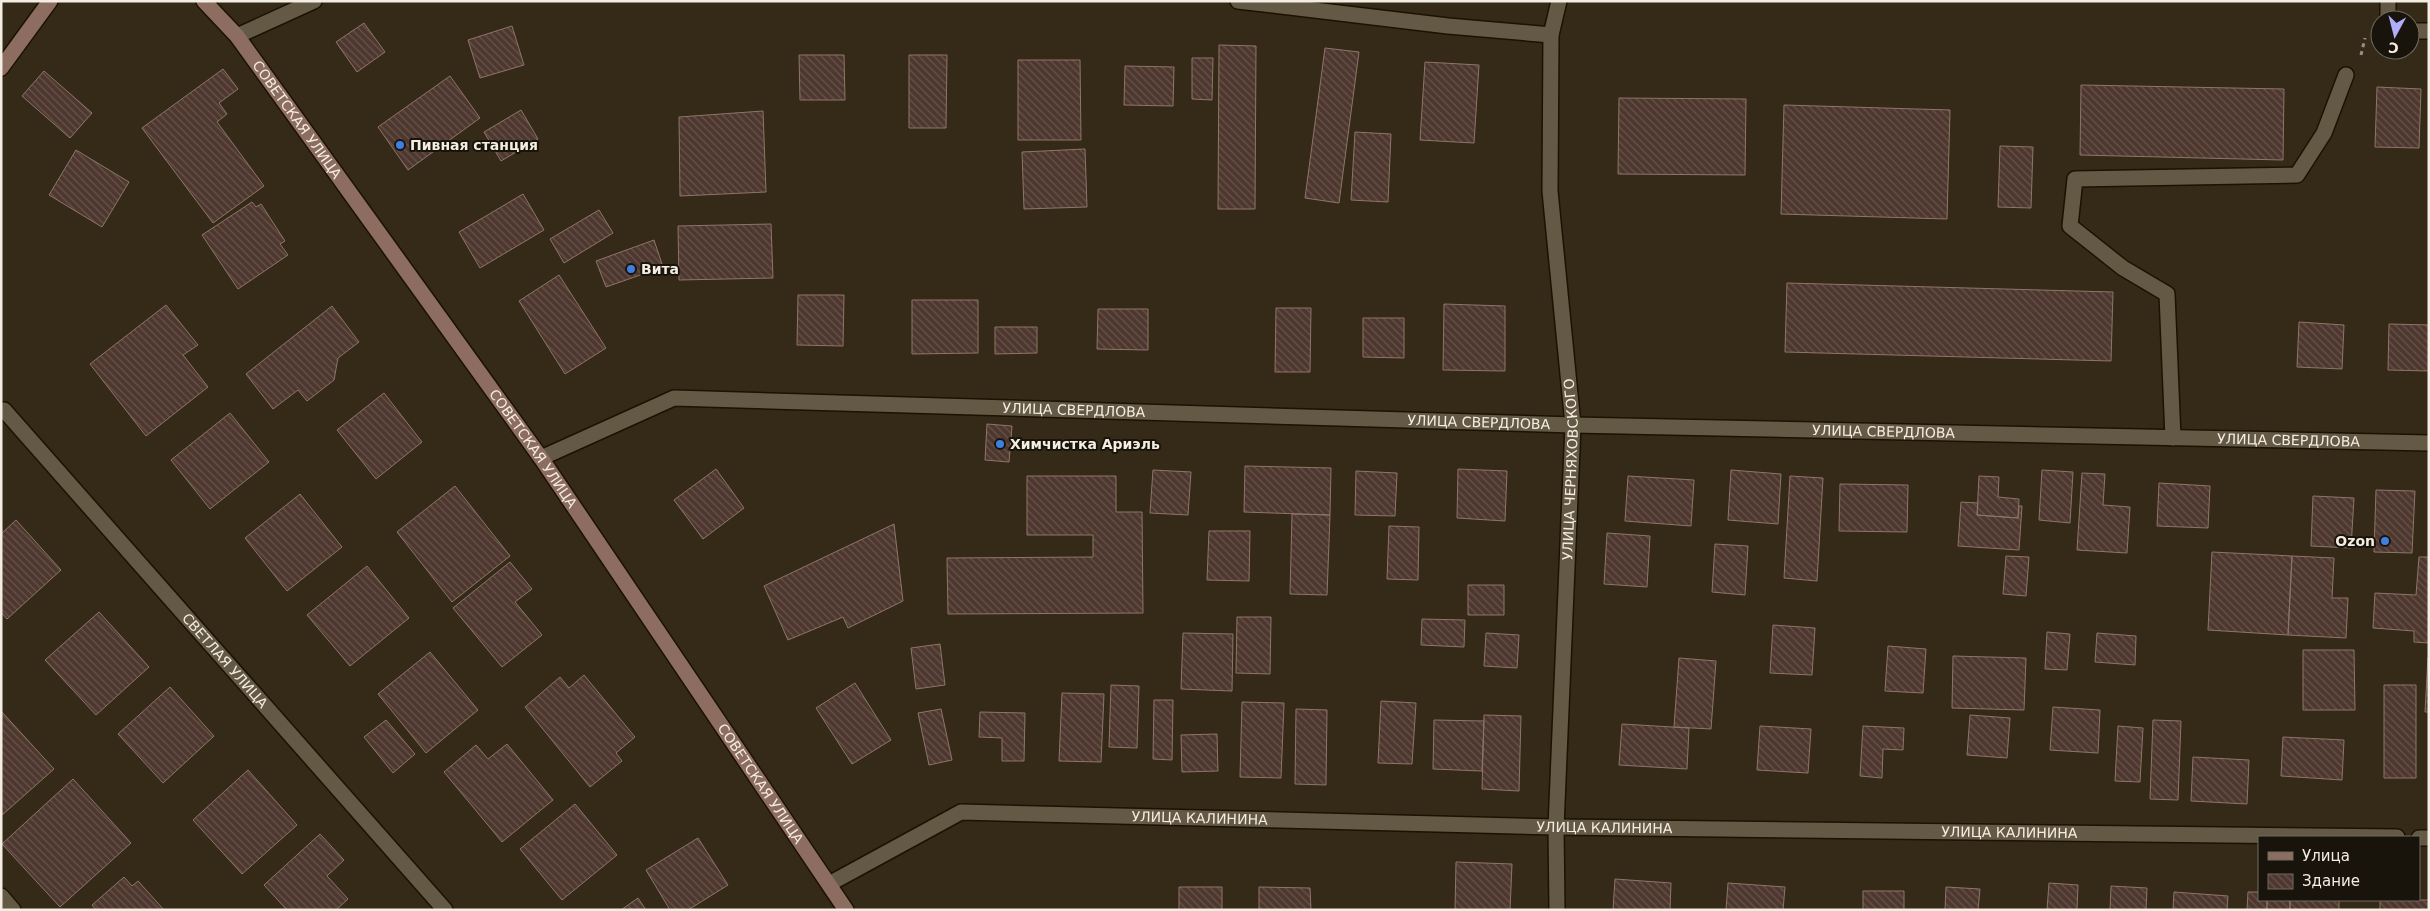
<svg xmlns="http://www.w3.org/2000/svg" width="2430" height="911" font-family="'DejaVu Sans',sans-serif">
  <defs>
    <pattern id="building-back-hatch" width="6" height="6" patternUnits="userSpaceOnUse" patternTransform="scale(1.25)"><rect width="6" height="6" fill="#4d372e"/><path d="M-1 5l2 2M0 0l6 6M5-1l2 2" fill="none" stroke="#67544c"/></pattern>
  </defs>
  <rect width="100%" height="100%" fill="#352a17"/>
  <!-- building -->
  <path fill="url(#building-back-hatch)" stroke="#8e756b" d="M 364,23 L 385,52 L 357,72 L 336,42 Z
    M 512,26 L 524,65 L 480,78 L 468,40 Z
    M 1219,45 L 1256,46 L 1255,209 L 1218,209 Z
    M 1325,48 L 1359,52 L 1339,203 L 1305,198 Z
    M 799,55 L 844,55 L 845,100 L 800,100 Z
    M 909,55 L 947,55 L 946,128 L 909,128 Z
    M 1192,58 L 1213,58 L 1212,100 L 1192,99 Z
    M 1018,60 L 1080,60 L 1081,140 L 1018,140 Z
    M 1425,62 L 1479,65 L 1474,143 L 1420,140 Z
    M 1125,66 L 1174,67 L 1173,106 L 1124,105 Z
    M 223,69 L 238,89 L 219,103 L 227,114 L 217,122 L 264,186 L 213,223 L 142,128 Z
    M 44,71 L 92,113 L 70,138 L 22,96 Z
    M 450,76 L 480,118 L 408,170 L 378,127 Z
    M 2081,85 L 2284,89 L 2283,160 L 2080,155 Z
    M 2377,87 L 2421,89 L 2419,148 L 2375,147 Z
    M 1619,98 L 1746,99 L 1745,175 L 1618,174 Z
    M 1784,105 L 1950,110 L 1947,219 L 1781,214 Z
    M 521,110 L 538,139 L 501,161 L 484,132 Z
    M 763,111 L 766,192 L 680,196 L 679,117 Z
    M 1355,132 L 1391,134 L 1388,202 L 1351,200 Z
    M 2000,146 L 2033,147 L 2031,208 L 1998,207 Z
    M 1085,149 L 1087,207 L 1024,209 L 1022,152 Z
    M 76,150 L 129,182 L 102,227 L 49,195 Z
    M 523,194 L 544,230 L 480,268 L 459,232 Z
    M 252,202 L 256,207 L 261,204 L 285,241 L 280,244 L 288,255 L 238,289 L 202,235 Z
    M 599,210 L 613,233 L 564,263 L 550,239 Z
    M 771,224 L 773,278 L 679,280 L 678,226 Z
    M 654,240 L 663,267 L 606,287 L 596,261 Z
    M 559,275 L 606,348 L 565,374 L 519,301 Z
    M 1787,283 L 2113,292 L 2111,361 L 1785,352 Z
    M 798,295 L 844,295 L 843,346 L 797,345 Z
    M 912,300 L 978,300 L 978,353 L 912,354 Z
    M 1444,304 L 1505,306 L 1505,371 L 1443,370 Z
    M 166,305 L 198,345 L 183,355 L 208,387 L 146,436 L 90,364 Z
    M 332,306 L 359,342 L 338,358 L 334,380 L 307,401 L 298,390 L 273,409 L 246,374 Z
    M 1276,308 L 1311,308 L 1310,372 L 1275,372 Z
    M 1098,309 L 1148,309 L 1148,350 L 1097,349 Z
    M 1363,318 L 1404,318 L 1404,358 L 1363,357 Z
    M 2299,322 L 2344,325 L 2342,369 L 2297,367 Z
    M 2389,324 L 2429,325 L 2429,371 L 2388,370 Z
    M 995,327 L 1037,327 L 1037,353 L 995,354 Z
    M 384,393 L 422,442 L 376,479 L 337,430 Z
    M 230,413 L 269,462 L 210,509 L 171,460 Z
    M 987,424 L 1012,426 L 1009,462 L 985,460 Z
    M 1245,466 L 1331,468 L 1330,515 L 1244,512 Z
    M 716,469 L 744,508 L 703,539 L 674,500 Z
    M 1458,469 L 1507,471 L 1505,521 L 1457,518 Z
    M 1153,470 L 1191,472 L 1188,515 L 1150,513 Z
    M 1731,470 L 1781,474 L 1778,524 L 1728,520 Z
    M 2042,470 L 2073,472 L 2070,523 L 2039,520 Z
    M 1356,471 L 1397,473 L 1395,516 L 1355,515 Z
    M 2082,473 L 2105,474 L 2103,505 L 2130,507 L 2127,553 L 2077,550 Z
    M 1027,476 L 1116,476 L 1116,512 L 1142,512 L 1143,613 L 948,614 L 947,558 L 1093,557 L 1093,535 L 1027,535 Z
    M 1628,476 L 1694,480 L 1691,526 L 1625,521 Z
    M 1790,476 L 1823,478 L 1817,581 L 1784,578 Z
    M 1979,476 L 1999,477 L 1998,497 L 2019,499 L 2018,518 L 1977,515 Z
    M 2159,483 L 2210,486 L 2208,528 L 2157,526 Z
    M 1840,484 L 1908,485 L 1907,532 L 1839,531 Z
    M 455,486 L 510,556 L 452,602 L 397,532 Z
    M 2376,490 L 2415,491 L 2412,553 L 2374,552 Z
    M 300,494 L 342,547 L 287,591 L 245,538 Z
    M 2313,496 L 2354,498 L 2351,548 L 2311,546 Z
    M 1961,502 L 1978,503 L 1977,515 L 2018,518 L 2019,506 L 2022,506 L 2019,550 L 1958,546 Z
    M 1292,514 L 1330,515 L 1327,595 L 1290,594 Z
    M 16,520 L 61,570 L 7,619 L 1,612 L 1,534 Z
    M 894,524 L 903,601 L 848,628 L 843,617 L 788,640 L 764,586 Z
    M 1389,526 L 1419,527 L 1418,580 L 1387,579 Z
    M 1209,531 L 1250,531 L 1249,581 L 1207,580 Z
    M 1607,533 L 1650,536 L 1647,587 L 1604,584 Z
    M 1715,544 L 1748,546 L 1745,595 L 1712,592 Z
    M 2212,552 L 2292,556 L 2288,635 L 2208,630 Z
    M 2006,556 L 2029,557 L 2026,596 L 2003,594 Z
    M 2292,556 L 2334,558 L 2332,598 L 2348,598 L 2346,638 L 2288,635 Z
    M 2419,557 L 2429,557 L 2429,643 L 2414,642 L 2414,631 L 2373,628 L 2375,593 L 2416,595 Z
    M 510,562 L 532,589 L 515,602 L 542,635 L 502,667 L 453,608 Z
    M 367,566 L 409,618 L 350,666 L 307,615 Z
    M 1468,585 L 1504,585 L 1504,615 L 1468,615 Z
    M 99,612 L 149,667 L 96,715 L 45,660 Z
    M 1237,617 L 1271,617 L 1270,674 L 1236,673 Z
    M 1422,619 L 1465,620 L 1464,647 L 1421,645 Z
    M 1773,625 L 1815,628 L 1812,675 L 1770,673 Z
    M 2047,632 L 2070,634 L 2067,670 L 2045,669 Z
    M 1183,633 L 1233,634 L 1232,691 L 1181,689 Z
    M 1486,633 L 1519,635 L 1517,668 L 1484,666 Z
    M 2097,633 L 2136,636 L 2135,665 L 2095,662 Z
    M 940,644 L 945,685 L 916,689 L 911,648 Z
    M 1888,646 L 1926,649 L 1923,693 L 1885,691 Z
    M 2303,650 L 2354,650 L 2355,710 L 2303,710 Z
    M 430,652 L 478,710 L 426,753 L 378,694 Z
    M 1953,656 L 2026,658 L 2024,710 L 1952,708 Z
    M 2428,657 L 2429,657 L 2429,712 L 2425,712 Z
    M 1679,658 L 1716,661 L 1711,729 L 1674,727 Z
    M 584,675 L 635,737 L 616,753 L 622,761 L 590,787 L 525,707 L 560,677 L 569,688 Z
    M 855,683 L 891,740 L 852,764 L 816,708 Z
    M 1111,685 L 1139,686 L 1137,748 L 1109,747 Z
    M 2384,685 L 2416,685 L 2416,778 L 2384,778 Z
    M 170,687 L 214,736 L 163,783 L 118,734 Z
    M 1062,693 L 1104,694 L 1101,762 L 1059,761 Z
    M 1154,700 L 1173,700 L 1172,760 L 1153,759 Z
    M 1381,701 L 1416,703 L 1412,764 L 1378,763 Z
    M 1242,702 L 1284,703 L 1281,778 L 1240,777 Z
    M 2053,707 L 2100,710 L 2098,753 L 2050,750 Z
    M 941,709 L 952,760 L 929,765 L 918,713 Z
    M 1296,709 L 1327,710 L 1326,785 L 1295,784 Z
    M 1,711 L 54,769 L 1,816 Z
    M 980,712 L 1025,713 L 1024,761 L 1002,761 L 1002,738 L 979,737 Z
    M 1484,715 L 1521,716 L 1519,791 L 1482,789 Z
    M 1970,715 L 2010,718 L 2007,758 L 1967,755 Z
    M 386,720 L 415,754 L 393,773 L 364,737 Z
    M 1434,720 L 1484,721 L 1482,771 L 1433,769 Z
    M 2153,720 L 2181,721 L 2178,800 L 2150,799 Z
    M 1622,724 L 1689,728 L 1687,769 L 1619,765 Z
    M 1760,726 L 1811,729 L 1808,773 L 1757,770 Z
    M 1863,726 L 1904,728 L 1903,750 L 1883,749 L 1882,778 L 1860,776 Z
    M 2118,726 L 2143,728 L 2140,782 L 2115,781 Z
    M 1217,734 L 1218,771 L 1182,772 L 1181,735 Z
    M 2283,737 L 2344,740 L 2342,780 L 2281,776 Z
    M 507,744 L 553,800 L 502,842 L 444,772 L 476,745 L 488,759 Z
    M 2193,757 L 2249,760 L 2247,804 L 2191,801 Z
    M 248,770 L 297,825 L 242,874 L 193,820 Z
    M 73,779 L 131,843 L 60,907 L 2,844 Z
    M 575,804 L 617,855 L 562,900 L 520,849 Z
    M 320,834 L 344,860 L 327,876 L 348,899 L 336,910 L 287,910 L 264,885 Z
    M 698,838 L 728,885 L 688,910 L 670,910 L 646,870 Z
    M 1456,862 L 1512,864 L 1510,910 L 1455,910 Z
    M 124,877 L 132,886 L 138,881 L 164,910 L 96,910 L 92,905 Z
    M 1615,879 L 1671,883 L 1670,910 L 1613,910 Z
    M 1728,883 L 1785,887 L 1783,910 L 1726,910 Z
    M 2049,883 L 2078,885 L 2077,910 L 2047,910 Z
    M 2111,886 L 2147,888 L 2146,910 L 2110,910 Z
    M 1179,887 L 1222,887 L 1222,910 L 1179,910 Z
    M 1259,887 L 1310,888 L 1311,910 L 1259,910 Z
    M 1946,887 L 1980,889 L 1978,910 L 1945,910 Z
    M 1863,891 L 1904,891 L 1904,910 L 1863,910 Z
    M 2174,892 L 2228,896 L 2227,910 L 2173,910 Z
    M 2248,892 L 2259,892 L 2259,900 L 2267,900 L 2267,910 L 2247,910 Z
    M 638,898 L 646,910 L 621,910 Z
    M 2267,900 L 2290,900 L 2290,910 L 2267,910 Z
    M 2290,900 L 2339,900 L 2339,910 L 2290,910 Z
    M 2380,900 L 2429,900 L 2429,910 L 2380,910 Z"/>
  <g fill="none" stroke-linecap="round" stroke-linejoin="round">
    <!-- street casing -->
    <g stroke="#1c1202" stroke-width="18">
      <g id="street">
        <path d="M 1238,1 L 1448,26 L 1551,35"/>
        <path d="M 2388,1 L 2388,20"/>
        <path d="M 2410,31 L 2429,31"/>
        <path d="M 237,36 L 314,1"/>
        <path id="s1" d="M 4,410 L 445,910"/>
        <path d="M 2173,438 L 2167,294 L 2123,268 L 2070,226 L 2075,179 L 2297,175 L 2324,133 L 2346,75"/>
        <path id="s2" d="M 541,458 L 674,398 L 1573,425 L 2429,443"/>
        <path d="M 2419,838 L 2429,838"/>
        <path id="s3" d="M 829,884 L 961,812 L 1556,827 L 2397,837"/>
        <path d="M 1,896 L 13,910"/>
        <path id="s4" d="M 1557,910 L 1556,827 L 1573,425 L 1550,191 L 1551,35 L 1559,1"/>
      </g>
    </g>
    <!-- secondary casing -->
    <g stroke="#1c1202" stroke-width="18">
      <g id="secondary">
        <path id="s5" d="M 204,1 L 237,36 L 541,458 L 846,910"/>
        <path d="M 1,68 L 50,1"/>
      </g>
    </g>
    <!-- path -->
    <path stroke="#988f80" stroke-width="3" stroke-dasharray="4 4" stroke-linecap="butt" d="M 2361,55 L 2365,38"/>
    <!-- street -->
    <use href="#street" stroke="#645944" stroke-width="15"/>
    <!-- secondary -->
    <use href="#secondary" stroke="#8c6d60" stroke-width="15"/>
  </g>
  <!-- markers -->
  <g fill="#3f7fe0" stroke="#18140b" stroke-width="2">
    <circle cx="400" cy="145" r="5"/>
    <circle cx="631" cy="269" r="5"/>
    <circle cx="1000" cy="444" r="5"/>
    <circle cx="2385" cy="541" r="5"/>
  </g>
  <g text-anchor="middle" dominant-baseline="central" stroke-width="4" stroke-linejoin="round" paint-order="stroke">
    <!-- street labels -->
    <g font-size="14" fill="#f4ede1" stroke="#18140b">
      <text stroke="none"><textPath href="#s5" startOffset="151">СОВЕТСКАЯ УЛИЦА</textPath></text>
      <text stroke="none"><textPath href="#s2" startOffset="546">УЛИЦА СВЕРДЛОВА</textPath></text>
      <text stroke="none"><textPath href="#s2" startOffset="951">УЛИЦА СВЕРДЛОВА</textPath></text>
      <text stroke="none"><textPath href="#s2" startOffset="1356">УЛИЦА СВЕРДЛОВА</textPath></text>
      <text stroke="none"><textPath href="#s2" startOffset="1761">УЛИЦА СВЕРДЛОВА</textPath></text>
      <text stroke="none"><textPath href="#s5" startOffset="556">СОВЕТСКАЯ УЛИЦА</textPath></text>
      <text stroke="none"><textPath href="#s4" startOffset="441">УЛИЦА ЧЕРНЯХОВСКОГО</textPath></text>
      <text stroke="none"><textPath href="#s1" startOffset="334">СВЕТЛАЯ УЛИЦА</textPath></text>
      <text stroke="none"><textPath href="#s5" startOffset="961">СОВЕТСКАЯ УЛИЦА</textPath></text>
      <text stroke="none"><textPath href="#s3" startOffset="389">УЛИЦА КАЛИНИНА</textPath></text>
      <text stroke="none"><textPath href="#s3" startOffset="794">УЛИЦА КАЛИНИНА</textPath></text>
      <text stroke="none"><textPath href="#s3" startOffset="1199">УЛИЦА КАЛИНИНА</textPath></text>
    </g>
    <!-- poi labels -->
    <g font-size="14" font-weight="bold" fill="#f4ede1" stroke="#18140b" text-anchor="start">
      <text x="410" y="145">Пивная станция</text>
      <text x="641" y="269">Вита</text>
      <text x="1010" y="444">Химчистка Ариэль</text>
      <text x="2375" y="541" text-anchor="end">Ozon</text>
    </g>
  </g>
  <!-- border -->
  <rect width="2430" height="911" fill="none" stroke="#f4ede1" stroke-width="5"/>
  <!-- legend -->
  <rect x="2258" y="836" width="162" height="65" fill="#18140b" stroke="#706b61"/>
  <rect x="2268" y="852" width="25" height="8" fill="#8c6d60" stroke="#706b61"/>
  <text x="2302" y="861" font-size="15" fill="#f4ede1">Улица</text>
  <rect x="2268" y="874" width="25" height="15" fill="url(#building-back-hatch)" stroke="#706b61"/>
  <text x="2302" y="886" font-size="15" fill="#f4ede1">Здание</text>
  <!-- north arrow -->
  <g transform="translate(2395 35) rotate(187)"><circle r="24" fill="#18140b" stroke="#706b61"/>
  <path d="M0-4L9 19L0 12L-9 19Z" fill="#b1adfa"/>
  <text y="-8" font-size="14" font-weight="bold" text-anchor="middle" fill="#f4ede1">С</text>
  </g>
</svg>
